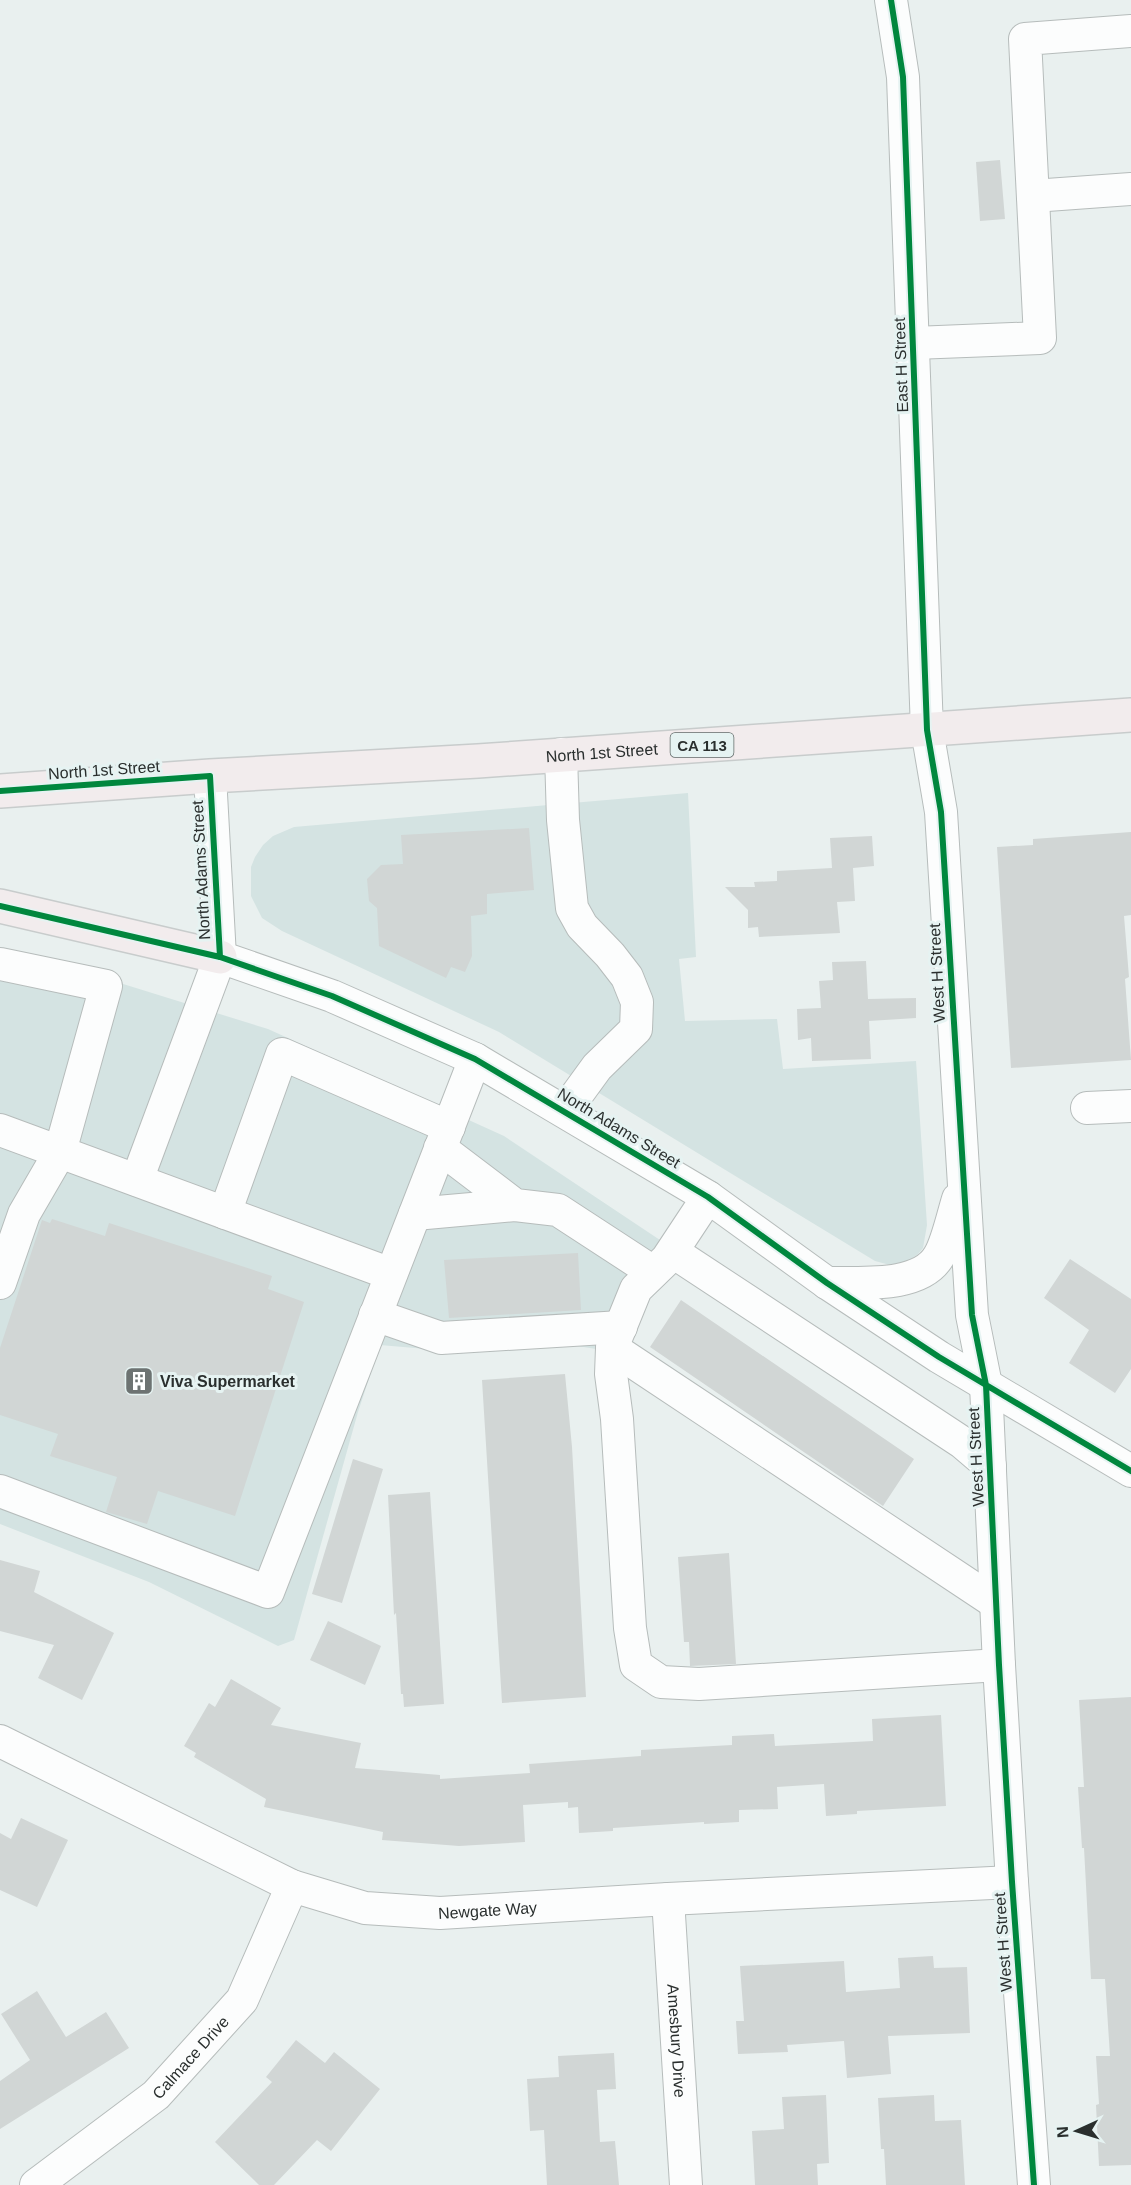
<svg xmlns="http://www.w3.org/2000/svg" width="1131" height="2185" font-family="Helvetica,sans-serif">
  <rect width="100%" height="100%" fill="#e9f0ef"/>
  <!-- built -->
  <path fill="#d4e3e2" d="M 688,793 L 696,957 L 679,959 L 685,1021 L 777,1019 L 783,1069 L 916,1061 L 927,1225 L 923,1248 L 918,1254 L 905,1263 L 890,1265 L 875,1261 L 499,1032 L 282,931 L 262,918 L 251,896 L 251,867 L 255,857 L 263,845 L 273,836 L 294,827 Z
    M 0,952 L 62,965 L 268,1029 L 504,1136 L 660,1240 L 596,1349 L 553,1342 L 438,1350 L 380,1345 L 358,1412 L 294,1640 L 278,1646 L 149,1582 L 0,1524 Z"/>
  <!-- building -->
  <path fill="#d1d6d5" d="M 1000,160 L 1005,219 L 980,221 L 976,162 Z
    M 529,828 L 534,890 L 487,894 L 487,914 L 471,916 L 472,956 L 465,972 L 451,967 L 446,978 L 379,946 L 377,908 L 369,901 L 367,879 L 381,865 L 403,864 L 401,835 Z
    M 1131,832 L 1131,915 L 1124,916 L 1129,977 L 1125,979 L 1131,1060 L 1011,1068 L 997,847 L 1033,845 L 1033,839 Z
    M 872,836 L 874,866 L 853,868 L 855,901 L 837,902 L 840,933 L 759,937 L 758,927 L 748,928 L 748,910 L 725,887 L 755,887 L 754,882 L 777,881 L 777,871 L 832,868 L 830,838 Z
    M 866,961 L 868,999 L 916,998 L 916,1018 L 869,1021 L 871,1059 L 812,1061 L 811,1038 L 798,1040 L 797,1009 L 821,1008 L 819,981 L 833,980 L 832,962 Z
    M 52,1219 L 105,1236 L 109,1223 L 272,1276 L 268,1289 L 304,1302 L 235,1516 L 158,1491 L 147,1524 L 106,1512 L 117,1477 L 50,1456 L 58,1434 L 0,1415 L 0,1348 L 42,1220 L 50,1223 Z
    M 578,1253 L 581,1310 L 449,1318 L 444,1260 Z
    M 1070,1259 L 1131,1299 L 1131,1369 L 1115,1393 L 1069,1363 L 1089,1330 L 1044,1298 Z
    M 681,1300 L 914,1459 L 883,1506 L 650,1347 Z
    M 565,1374 L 572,1447 L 586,1697 L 502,1703 L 482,1380 Z
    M 353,1459 L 383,1469 L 342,1603 L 312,1594 Z
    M 430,1492 L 444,1704 L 404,1707 L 403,1694 L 401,1694 L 396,1613 L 394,1615 L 388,1495 Z
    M 729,1553 L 736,1664 L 690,1666 L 689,1642 L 684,1642 L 678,1557 Z
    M 0,1560 L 40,1571 L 34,1592 L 114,1633 L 82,1700 L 38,1678 L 54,1645 L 0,1631 Z
    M 328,1621 L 381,1646 L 365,1685 L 310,1660 Z
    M 231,1679 L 281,1708 L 271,1725 L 361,1743 L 355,1768 L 440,1775 L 440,1779 L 530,1773 L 529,1764 L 641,1756 L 641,1750 L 732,1745 L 732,1736 L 774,1734 L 775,1746 L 873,1741 L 872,1719 L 941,1715 L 946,1806 L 857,1811 L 857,1814 L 826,1816 L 824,1784 L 777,1787 L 778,1809 L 739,1810 L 739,1822 L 704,1824 L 704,1822 L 613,1828 L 613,1831 L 579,1833 L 578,1807 L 568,1808 L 568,1802 L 523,1805 L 525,1842 L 459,1846 L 382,1840 L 383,1832 L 264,1807 L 266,1799 L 194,1757 L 196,1753 L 184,1746 L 209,1703 L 215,1707 Z
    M 1131,1697 L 1131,2165 L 1099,2166 L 1096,2105 L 1099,2104 L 1096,2056 L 1110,2056 L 1105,1979 L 1091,1979 L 1084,1848 L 1082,1848 L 1078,1787 L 1084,1787 L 1079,1700 Z
    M 21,1818 L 68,1840 L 37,1907 L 0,1890 L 0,1833 L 11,1839 Z
    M 933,1956 L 934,1968 L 967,1967 L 970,2033 L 888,2036 L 891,2074 L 847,2078 L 844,2041 L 787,2045 L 788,2052 L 738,2054 L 736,2021 L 744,2021 L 740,1966 L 844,1961 L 846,1992 L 900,1988 L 898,1958 Z
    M 37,1991 L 66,2037 L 106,2012 L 129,2048 L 0,2129 L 0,2081 L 30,2060 L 1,2014 Z
    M 296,2040 L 325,2063 L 334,2052 L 380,2089 L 331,2151 L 317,2140 L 274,2185 L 259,2185 L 215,2142 L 272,2082 L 266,2077 Z
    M 614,2053 L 616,2089 L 597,2090 L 600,2142 L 615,2141 L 619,2185 L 547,2185 L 544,2130 L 530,2131 L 527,2079 L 559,2077 L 558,2056 Z
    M 826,2095 L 829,2163 L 817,2164 L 818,2185 L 755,2185 L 752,2131 L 784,2129 L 782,2097 Z
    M 934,2095 L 935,2121 L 961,2120 L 965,2185 L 886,2185 L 884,2149 L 881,2149 L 878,2098 Z"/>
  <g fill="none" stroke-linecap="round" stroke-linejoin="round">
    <!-- minor casing -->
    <g stroke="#b6bcbb" stroke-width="34">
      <g id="minor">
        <path d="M 891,0 L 903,77 L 927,730 L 941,812 L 972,1315 L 986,1385 L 999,1665 L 1012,1882 L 1034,2185"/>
        <path d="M 1033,196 L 1131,189"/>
        <path d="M 914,343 L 1040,338 L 1025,39 L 1131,31"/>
        <path d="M 561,754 L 563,820 L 572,908 L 582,926 L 610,955 L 627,977 L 637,1002 L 636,1029 L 597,1067 L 565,1111"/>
        <path d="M 220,957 L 332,996 L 475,1059 L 708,1197 L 827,1283 L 939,1357 L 1131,1471"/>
        <path d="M 0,964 L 106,986 L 60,1152 L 24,1214 L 0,1283"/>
        <path d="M 1087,1108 L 1131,1106"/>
        <path d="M 0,1130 L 391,1274"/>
        <path d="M 440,1148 L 515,1205 L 558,1210 L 653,1272"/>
        <path d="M 137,1180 L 220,957 L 210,776"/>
        <path d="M 708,1197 L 667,1259 L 636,1289 L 612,1348 L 611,1374 L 617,1419 L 630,1628 L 636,1665 L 661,1682 L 699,1684 L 999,1665"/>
        <path d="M 225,1213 L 282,1054 L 449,1127"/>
        <path d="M 415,1214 L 515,1205"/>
        <path d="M 673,1252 L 963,1443 L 990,1466"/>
        <path d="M 827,1283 C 859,1282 920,1289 939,1256 C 947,1243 953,1215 958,1199"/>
        <path d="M 375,1315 L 441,1338 L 621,1327"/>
        <path d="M 612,1348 L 996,1603"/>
        <path d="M 0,1491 L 268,1592 L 475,1059"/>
        <path id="s1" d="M 0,1741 L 292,1886 L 365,1908 L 440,1913 L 668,1899 L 1012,1882"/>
        <path id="s2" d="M 668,1899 L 686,2185"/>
        <path id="s3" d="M 36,2185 L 156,2095 L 242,2000 L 292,1886"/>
      </g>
    </g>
    <!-- major casing -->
    <g stroke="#c8cccc" stroke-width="36">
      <g id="major">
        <path id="s4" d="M 0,791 L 210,776 L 478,761 L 1131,715"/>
        <path d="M 0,906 L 220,957"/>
      </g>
    </g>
    <!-- minor -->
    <use href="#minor" stroke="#fcfdfd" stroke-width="32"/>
    <!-- major -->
    <use href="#major" stroke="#f2eced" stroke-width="33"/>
    <!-- cycleway casing -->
    <g stroke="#e6f3f2" stroke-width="10">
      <path id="cycleway" d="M 891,0 L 903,77 L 927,730 L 941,812 L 972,1315 L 986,1385 L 999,1665 L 1012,1882 L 1034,2185
        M 0,791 L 210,776 L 220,957
        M 0,906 L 220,957 L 332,996 L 475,1059 L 708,1197 L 827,1283 L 939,1357 L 1131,1471"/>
    </g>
    <!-- cycleway -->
    <use href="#cycleway" stroke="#00873e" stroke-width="6"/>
  </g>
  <!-- icons -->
  <defs>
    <g id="building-square" transform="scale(1.5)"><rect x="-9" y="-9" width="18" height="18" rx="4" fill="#6d7372" stroke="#e6f3f2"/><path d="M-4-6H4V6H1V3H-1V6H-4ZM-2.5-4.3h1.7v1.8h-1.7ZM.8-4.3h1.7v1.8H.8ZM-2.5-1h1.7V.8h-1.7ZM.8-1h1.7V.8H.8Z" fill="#fff"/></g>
  </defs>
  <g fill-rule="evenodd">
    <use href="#building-square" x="139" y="1381"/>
  </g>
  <g text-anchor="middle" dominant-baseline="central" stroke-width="6" stroke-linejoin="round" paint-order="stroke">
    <!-- shield labels -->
    <rect fill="#e6f3f2" stroke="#626a69" stroke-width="1.5" x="670.5" y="733" width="63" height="24" rx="4.5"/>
    <g font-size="15" font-weight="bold" fill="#2a2f2e">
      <text x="702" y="745">CA 113</text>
    </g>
    <!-- street labels -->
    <g font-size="16" fill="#2a2f2e" stroke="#e6f3f2">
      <text transform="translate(901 365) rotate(-92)">East H Street</text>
      <text stroke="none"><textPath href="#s4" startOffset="603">North 1st Street</textPath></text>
      <text transform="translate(104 770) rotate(-4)">North 1st Street</text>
      <text transform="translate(201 870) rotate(-93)">North Adams Street</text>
      <text transform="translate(937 973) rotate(-93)">West H Street</text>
      <text transform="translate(619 1128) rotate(31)">North Adams Street</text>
      <text transform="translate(976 1457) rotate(-93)">West H Street</text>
      <text stroke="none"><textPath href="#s1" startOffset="525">Newgate Way</textPath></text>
      <text transform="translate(1003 1942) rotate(-94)">West H Street</text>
      <text stroke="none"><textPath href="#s2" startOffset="142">Amesbury Drive</textPath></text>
      <text stroke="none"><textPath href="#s3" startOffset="201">Calmace Drive</textPath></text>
    </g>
    <!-- poi labels -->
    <g font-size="16" font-weight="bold" fill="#2a2f2e" stroke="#e6f3f2" text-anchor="start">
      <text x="160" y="1381">Viva Supermarket</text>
    </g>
  </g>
  <!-- north arrow -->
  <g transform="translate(1077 2131) rotate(266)" stroke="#e6f3f2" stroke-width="4.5" paint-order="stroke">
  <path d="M0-4.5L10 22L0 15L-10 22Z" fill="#2a2f2e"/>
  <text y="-9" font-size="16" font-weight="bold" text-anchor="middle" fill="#2a2f2e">N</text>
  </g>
</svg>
